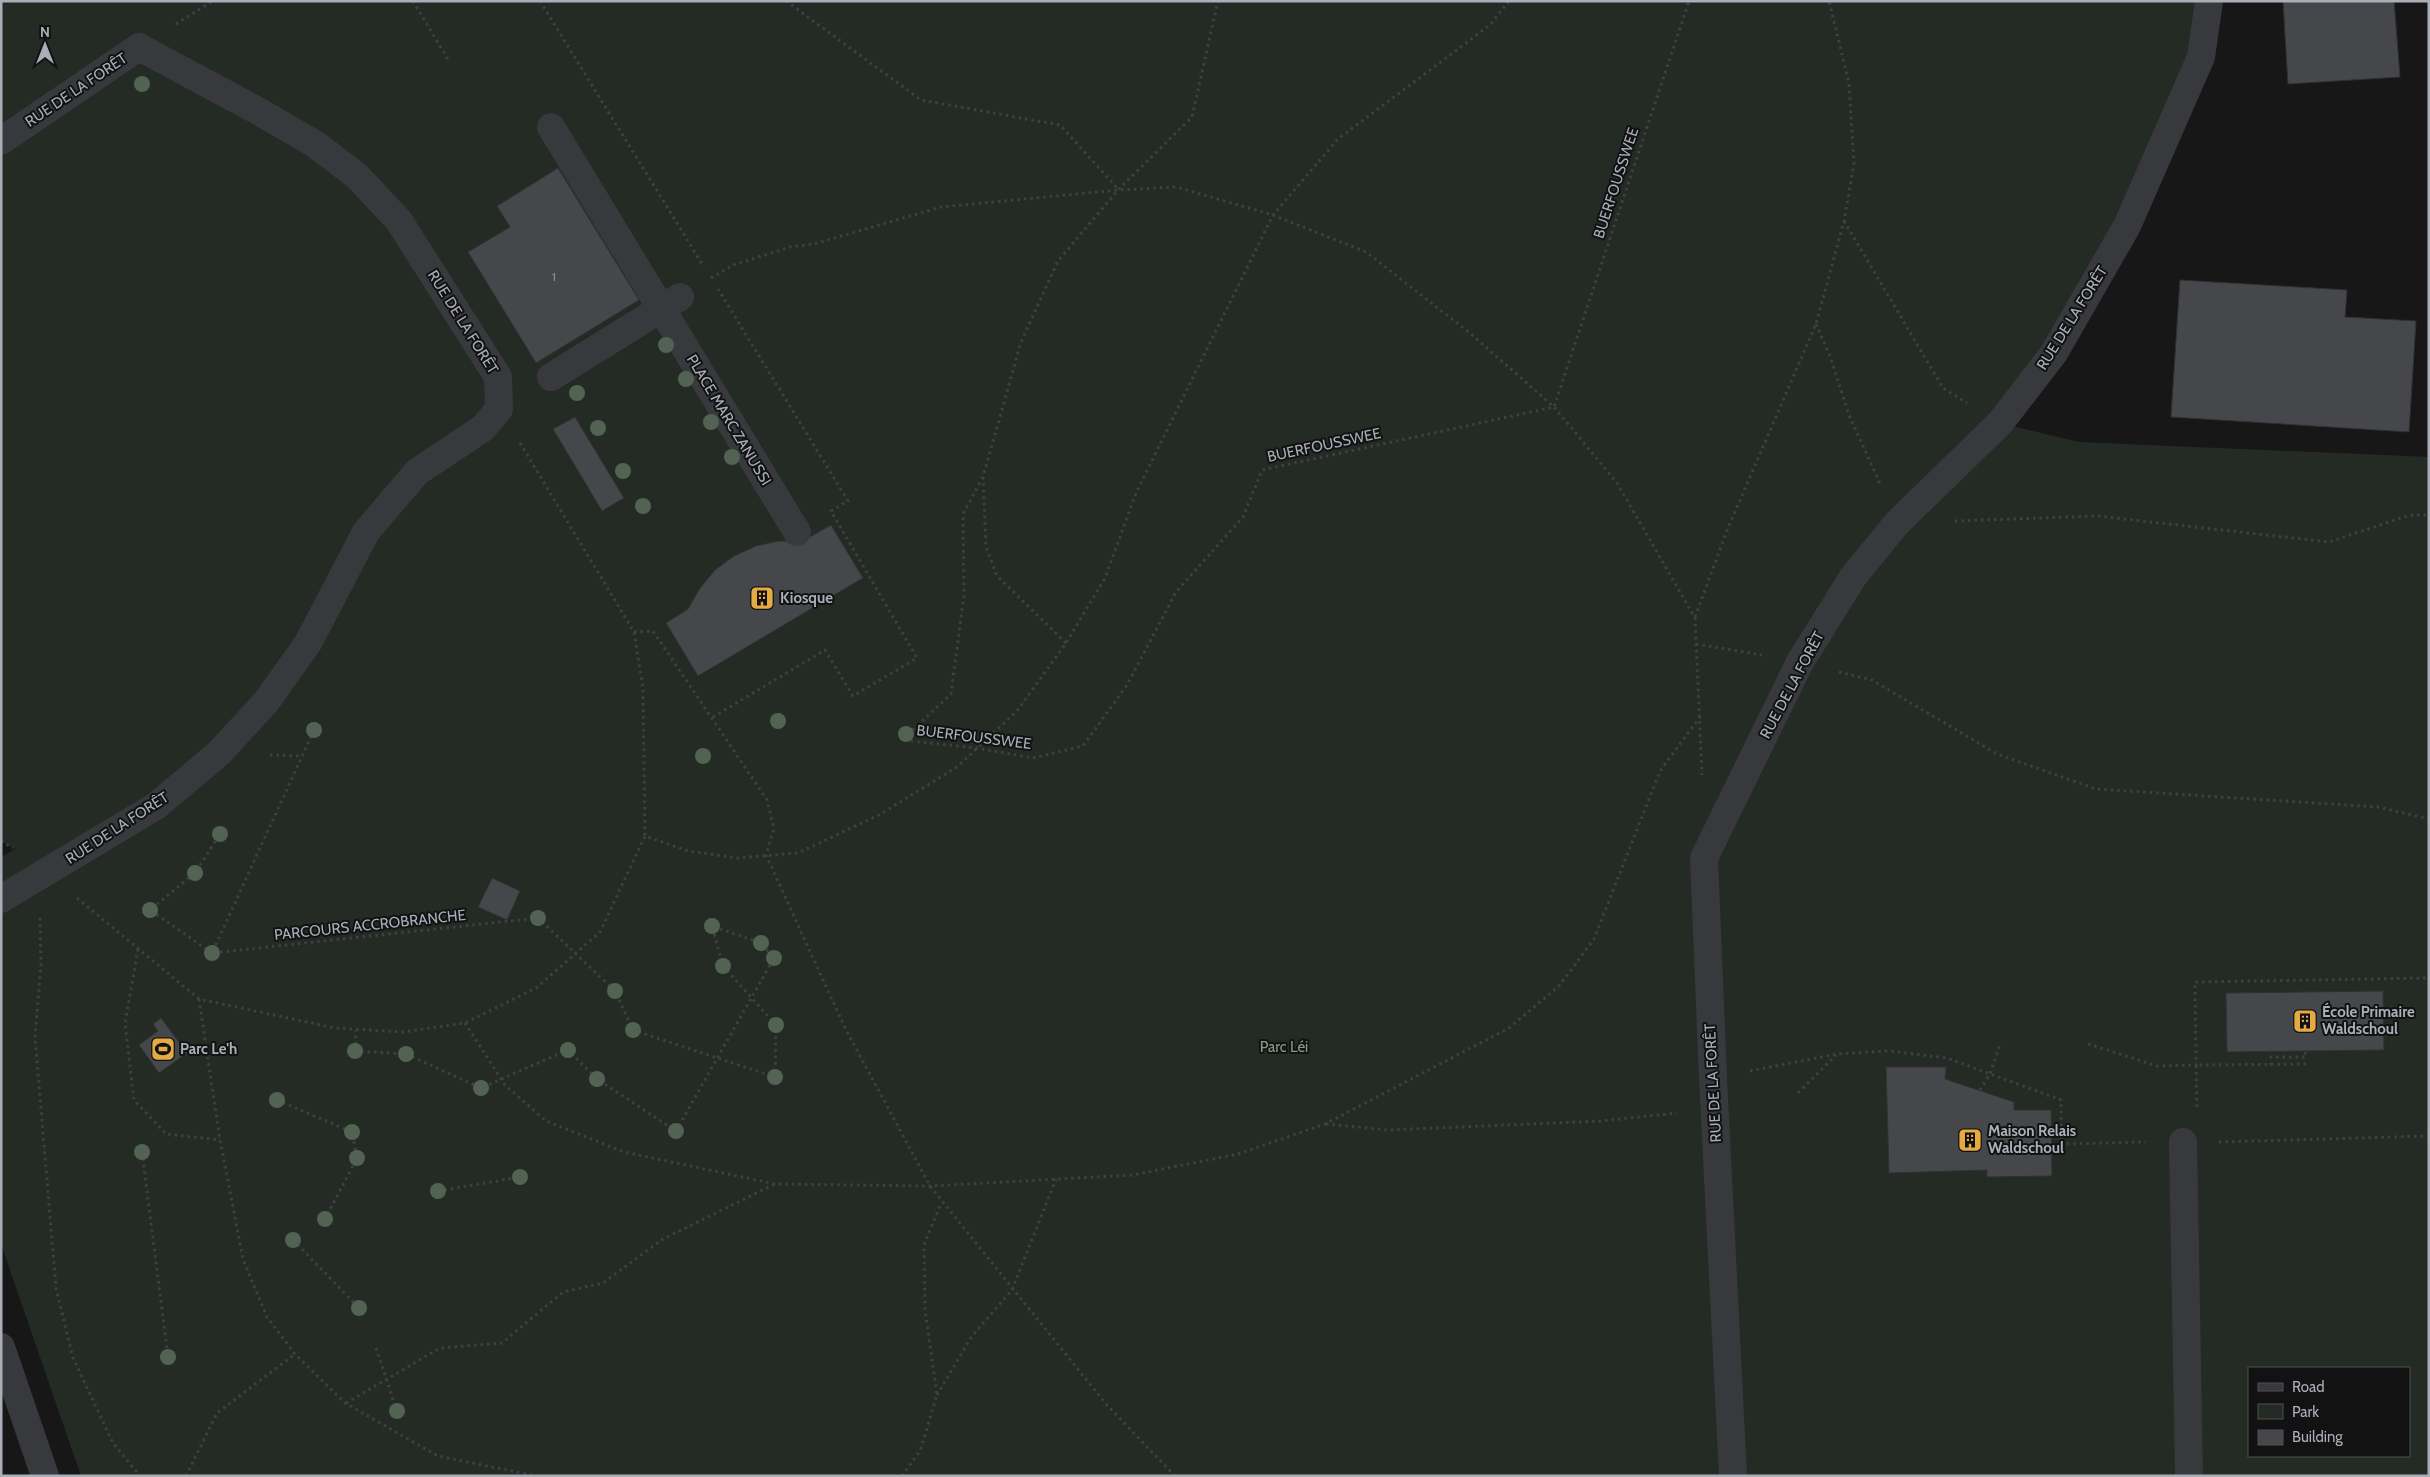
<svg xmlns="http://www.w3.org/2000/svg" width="2430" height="1477" font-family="Cabin,sans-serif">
  <rect width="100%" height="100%" fill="#171718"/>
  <!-- green -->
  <path fill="#232b24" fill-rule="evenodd" d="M 1,1 L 2209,1 L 2127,226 L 2000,423 L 2079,442 L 2429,457 L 2429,1476 L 81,1476 L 1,1244 L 1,857 L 15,849 L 1,841 ZM 2249,1368 L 2409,1368 L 2409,1456 L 2249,1456 Z"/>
  <!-- building -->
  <path fill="#46474b" stroke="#313134" d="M 2283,1 L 2394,1 L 2400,77 L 2288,84 Z
    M 558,168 L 639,300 L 536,363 L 468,252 L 510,227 L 497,206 Z
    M 2180,280 L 2347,290 L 2345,317 L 2416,321 L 2409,432 L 2171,417 Z
    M 575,417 L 624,498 L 602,511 L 553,429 Z
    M 831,525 L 863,578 L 698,676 L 666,623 L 688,609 L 700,588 L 715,570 L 734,556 L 756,546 L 778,541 L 803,541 Z
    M 492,878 L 520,891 L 507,920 L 478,907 Z
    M 2383,991 L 2384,1050 L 2227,1052 L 2226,993 Z
    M 161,1018 L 187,1053 L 159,1073 L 139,1045 L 158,1031 L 153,1024 Z
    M 1886,1067 L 1946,1067 L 1945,1079 L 2014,1102 L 2014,1110 L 2051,1110 L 2052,1176 L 1987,1177 L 1987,1170 L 1889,1173 Z"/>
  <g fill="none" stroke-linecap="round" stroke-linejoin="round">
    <!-- path -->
    <path stroke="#3e4044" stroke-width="3" stroke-dasharray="2.5 4" stroke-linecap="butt" d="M 413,1 L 449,61
      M 540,1 L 704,267
      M 786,1 L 921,100 L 1060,125 L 1118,189
      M 176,24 L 213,1
      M 1844,221 L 1943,388 L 1967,403
      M 711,278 L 733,265 L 790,247 L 814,244 L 941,207 L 1118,190 L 1176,187 L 1273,215 L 1366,252 L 1471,334 L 1554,407 L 1617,483 L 1695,618 L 1702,775
      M 1816,324 L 1830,356 L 1849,415 L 1881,486
      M 520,443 L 634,632 L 643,688 L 645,836 L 688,851 L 738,858 L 798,853 L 879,815 L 957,767 L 1017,711 L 1066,643 L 1105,578 L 1136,493 L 1273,215 L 1338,139 L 1490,25 L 1509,1
      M 983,477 L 963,514 L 964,595 L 951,694 L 902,740 L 977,748 L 1033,758 L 1083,746 L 1127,685 L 1176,592 L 1243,517 L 1262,470 L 1554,407 L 1689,1
      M 1955,521 L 2097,516 L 2329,542 L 2410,515 L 2429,515
      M 1695,617 L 1728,528 L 1816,324 L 1844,221 L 1854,164 L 1849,83 L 1829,1
      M 634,632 L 653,631 L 767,800 L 774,829 L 766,855 L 845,1028 L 930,1186 L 1106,1404 L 1175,1476
      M 1066,643 L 997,576 L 986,547 L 983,477 L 1021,342 L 1058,261 L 1118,190 L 1192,117 L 1218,1
      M 1696,644 L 1762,655
      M 1839,672 L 1872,680 L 1997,754 L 2096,789 L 2378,807 L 2429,819
      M 713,717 L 825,650 L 853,696 L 917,658 L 831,511 L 848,501 L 718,289
      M 270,755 L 302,756
      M 1,841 L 13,848
      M 77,898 L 199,999 L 335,1028 L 403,1032 L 465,1023 L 536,988 L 600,932 L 645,836
      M 40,918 L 41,964 L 35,1037 L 56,1288 L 73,1358 L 113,1443 L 140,1476
      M 138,949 L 125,1023 L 134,1100 L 166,1134 L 220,1140
      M 212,953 L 150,910 L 195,873 L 220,834
      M 199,999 L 220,1140 L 243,1259 L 267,1317 L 295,1354 L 345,1403 L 438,1456 L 536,1476
      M 465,1023 L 505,1085 L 546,1121 L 624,1152 L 775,1184 L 930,1186 L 1133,1175 L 1238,1154 L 1325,1124 L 1509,1028 L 1559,986 L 1594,939 L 1660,771 L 1700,717
      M 2088,1044 L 2157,1066 L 2196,1065 L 2195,982 L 2429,978
      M 355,1051 L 356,1030
      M 2271,1065 L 2271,1057 L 2306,1057 L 2305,1051
      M 1750,1071 L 1837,1054 L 1889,1051 L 1947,1058 L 2061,1100 L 2061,1144 L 2146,1142
      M 1980,1090 L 1990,1074 L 2000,1045
      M 1798,1093 L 1836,1055
      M 277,1100 L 352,1132 L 357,1158 L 325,1219
      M 2197,1107 L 2196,1065 L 2310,1064
      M 1326,1124 L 1388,1130 L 1601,1121 L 1677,1113
      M 2219,1142 L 2429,1136
      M 142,1152 L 168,1357
      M 438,1191 L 520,1177
      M 293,1240 L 359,1308
      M 937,1395 L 972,1336 L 1012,1290 L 1056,1179
      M 346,1403 L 440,1348 L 502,1343 L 563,1292 L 603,1283 L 663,1239 L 775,1184
      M 186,1476 L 217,1413 L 295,1354
      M 902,1476 L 920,1451 L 937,1395 L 925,1310 L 924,1245 L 941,1203"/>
    <!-- minor -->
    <path stroke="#38393d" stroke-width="28" d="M 551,127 L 797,532
      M 1,141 L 139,47 L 260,112 L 315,144 L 357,176 L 399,221 L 498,377 L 499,409 L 483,428 L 417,472 L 366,532 L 308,643 L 266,702 L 219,753 L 156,806 L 1,899
      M 551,377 L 680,297
      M 2183,1142 L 2189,1476
      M 1,1347 L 45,1476
      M 1733,1476 L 1713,1078 L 1704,858 L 1800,662 L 1853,577 L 1897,523 L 2000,423 L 2054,353 L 2127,226 L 2201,57 L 2209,1"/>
    <!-- path-bridge -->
    <path stroke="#3e4044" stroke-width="3" stroke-dasharray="2.5 4" stroke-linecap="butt" d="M 314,730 L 212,953 L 538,918 L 615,991 L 633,1030 L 775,1077 L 776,1025 L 723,966 L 712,926 L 761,943 L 774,958 L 676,1131 L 597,1079 L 568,1050 L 481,1088 L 406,1054 L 355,1051
      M 376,1348 L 397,1411"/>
  </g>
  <!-- trees -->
  <g fill="#526353">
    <circle cx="142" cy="84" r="8"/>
    <circle cx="666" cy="345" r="8"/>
    <circle cx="686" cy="379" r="8"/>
    <circle cx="577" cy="393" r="8"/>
    <circle cx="711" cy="422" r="8"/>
    <circle cx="598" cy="428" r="8"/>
    <circle cx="732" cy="457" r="8"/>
    <circle cx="623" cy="471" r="8"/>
    <circle cx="643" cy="506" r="8"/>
    <circle cx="778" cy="721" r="8"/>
    <circle cx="314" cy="730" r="8"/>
    <circle cx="906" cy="734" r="8"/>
    <circle cx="703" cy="756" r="8"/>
    <circle cx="220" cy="834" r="8"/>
    <circle cx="195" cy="873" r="8"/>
    <circle cx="150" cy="910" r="8"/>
    <circle cx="538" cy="918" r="8"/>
    <circle cx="712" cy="926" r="8"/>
    <circle cx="761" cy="943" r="8"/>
    <circle cx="212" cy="953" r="8"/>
    <circle cx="774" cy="958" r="8"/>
    <circle cx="723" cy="966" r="8"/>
    <circle cx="615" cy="991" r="8"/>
    <circle cx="776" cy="1025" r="8"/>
    <circle cx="633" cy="1030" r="8"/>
    <circle cx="568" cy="1050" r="8"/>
    <circle cx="355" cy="1051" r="8"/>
    <circle cx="406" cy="1054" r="8"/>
    <circle cx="775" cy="1077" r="8"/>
    <circle cx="597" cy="1079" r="8"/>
    <circle cx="481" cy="1088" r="8"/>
    <circle cx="277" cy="1100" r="8"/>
    <circle cx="676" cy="1131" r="8"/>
    <circle cx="352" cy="1132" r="8"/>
    <circle cx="142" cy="1152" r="8"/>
    <circle cx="357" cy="1158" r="8"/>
    <circle cx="520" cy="1177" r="8"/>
    <circle cx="438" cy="1191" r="8"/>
    <circle cx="325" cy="1219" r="8"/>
    <circle cx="293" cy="1240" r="8"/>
    <circle cx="359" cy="1308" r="8"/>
    <circle cx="168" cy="1357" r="8"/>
    <circle cx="397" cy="1411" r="8"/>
  </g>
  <!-- icons -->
  <defs>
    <g id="building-square" transform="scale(1.25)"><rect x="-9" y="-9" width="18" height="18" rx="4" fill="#e5aa42" stroke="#121213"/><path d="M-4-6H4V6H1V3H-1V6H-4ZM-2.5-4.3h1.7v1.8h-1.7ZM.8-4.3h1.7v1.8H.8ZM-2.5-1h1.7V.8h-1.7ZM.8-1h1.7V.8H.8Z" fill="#111"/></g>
    <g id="stadium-square" transform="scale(1.25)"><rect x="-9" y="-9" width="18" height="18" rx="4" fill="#e5aa42" stroke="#121213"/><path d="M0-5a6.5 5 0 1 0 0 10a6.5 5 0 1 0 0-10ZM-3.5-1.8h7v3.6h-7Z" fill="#111"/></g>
  </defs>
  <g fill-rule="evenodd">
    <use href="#building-square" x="762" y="598"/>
    <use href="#building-square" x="2305" y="1021"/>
    <use href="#stadium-square" x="163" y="1049"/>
    <use href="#building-square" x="1970" y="1140"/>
  </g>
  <g text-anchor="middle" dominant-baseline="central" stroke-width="4" stroke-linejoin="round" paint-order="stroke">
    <!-- number labels -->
    <g font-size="12" fill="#91949c">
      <text x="554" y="276">1</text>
    </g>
    <!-- street labels -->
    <g font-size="15" fill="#aaaeb7" stroke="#121213">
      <text transform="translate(76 90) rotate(-34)">RUE DE LA FORÊT</text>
      <text transform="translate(1616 183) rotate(-72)">BUERFOUSSWEE</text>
      <text transform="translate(2072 318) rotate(-58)">RUE DE LA FORÊT</text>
      <text transform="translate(463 322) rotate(58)">RUE DE LA FORÊT</text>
      <text transform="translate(729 420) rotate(59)">PLACE MARC ZANUSSI</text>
      <text transform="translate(1324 445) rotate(-12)">BUERFOUSSWEE</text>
      <text transform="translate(1792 685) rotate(-62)">RUE DE LA FORÊT</text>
      <text transform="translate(974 737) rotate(7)">BUERFOUSSWEE</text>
      <text transform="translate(117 828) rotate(-33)">RUE DE LA FORÊT</text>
      <text transform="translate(370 925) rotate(-6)">PARCOURS ACCROBRANCHE</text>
      <text transform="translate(1713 1083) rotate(-93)">RUE DE LA FORÊT</text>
    </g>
    <!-- poi labels -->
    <g font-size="15" font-weight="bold" fill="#aaaeb7" stroke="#121213" text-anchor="start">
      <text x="780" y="598">Kiosque</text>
      <text x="2322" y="1012">École Primaire<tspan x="2322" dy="17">Waldschoul</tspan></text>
      <text x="180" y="1049">Parc Le'h</text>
      <text x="1988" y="1131">Maison Relais<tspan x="1988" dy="17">Waldschoul</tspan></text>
    </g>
    <!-- park labels -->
    <g font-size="15" fill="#82a183" stroke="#121213">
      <text x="1284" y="1047">Parc Léi</text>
    </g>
  </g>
  <!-- border -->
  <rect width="2430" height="1477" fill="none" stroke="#aaaeb7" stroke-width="5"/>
  <!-- legend -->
  <rect x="2248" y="1367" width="162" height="90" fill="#121213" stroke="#4f5055"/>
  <rect x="2258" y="1383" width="25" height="8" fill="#38393d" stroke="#4f5055"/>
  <text x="2292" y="1392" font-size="15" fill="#aaaeb7">Road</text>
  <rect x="2258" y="1404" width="25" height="15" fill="#232b24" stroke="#4f5055"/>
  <text x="2292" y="1417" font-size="15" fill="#aaaeb7">Park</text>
  <rect x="2258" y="1430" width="25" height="15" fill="#46474b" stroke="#4f5055"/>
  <text x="2292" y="1442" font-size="15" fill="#aaaeb7">Building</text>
  <!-- north arrow -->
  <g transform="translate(45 45)" stroke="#121213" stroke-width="4" paint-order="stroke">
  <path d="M0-4L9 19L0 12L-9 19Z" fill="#aaaeb7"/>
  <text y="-8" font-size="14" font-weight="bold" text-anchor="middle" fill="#aaaeb7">N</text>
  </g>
</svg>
